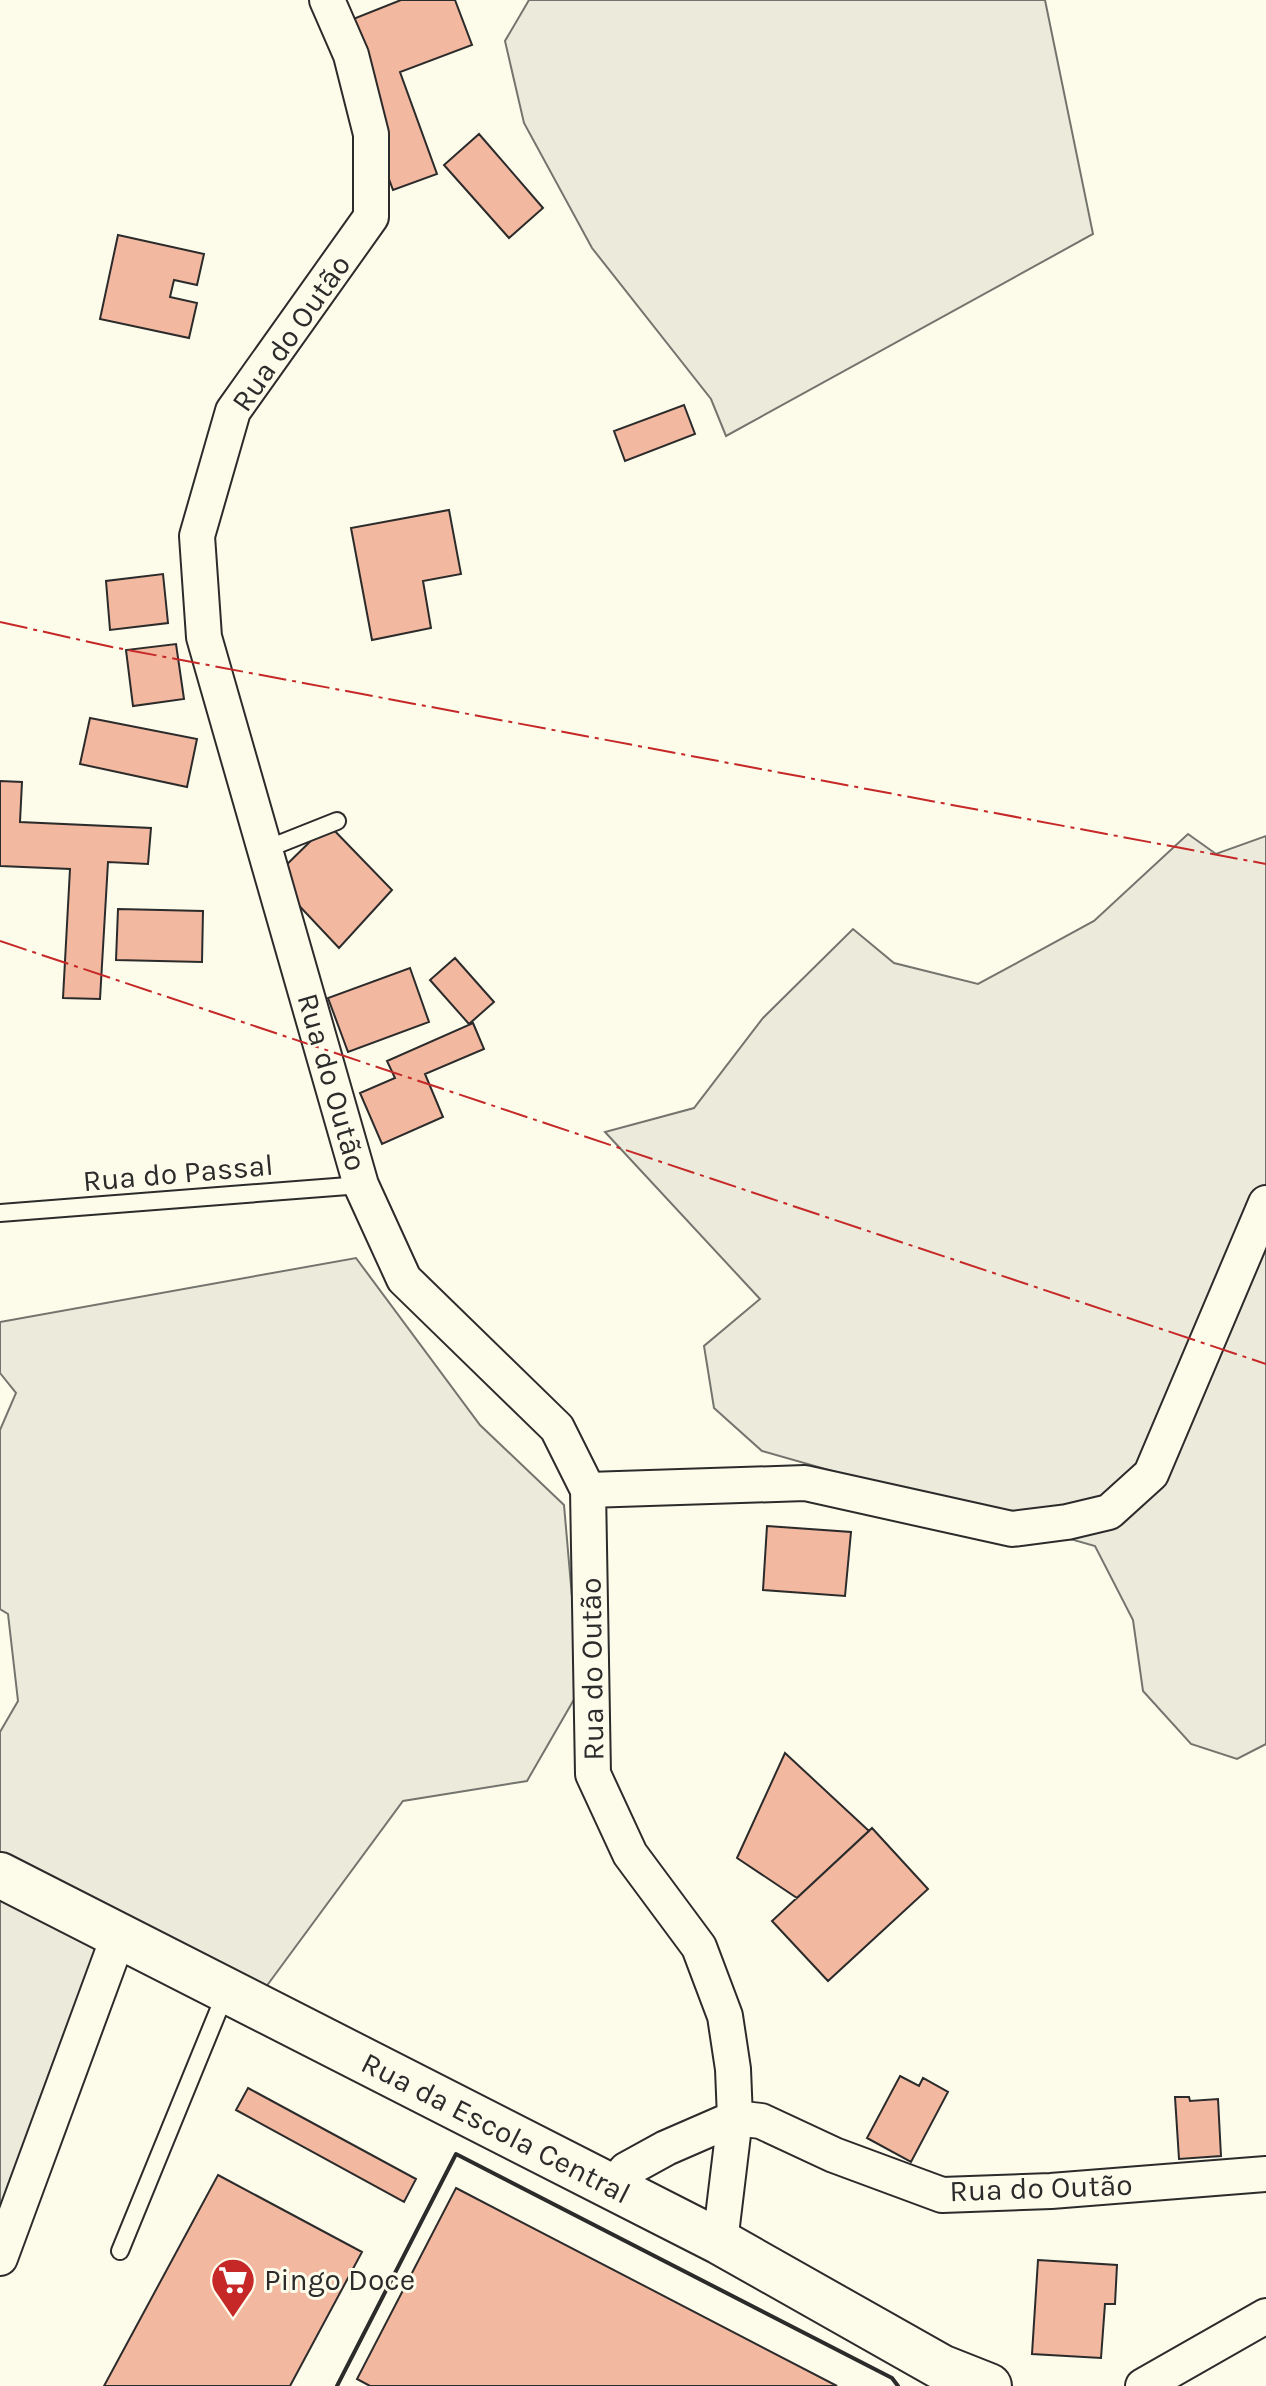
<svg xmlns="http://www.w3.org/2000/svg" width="1266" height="2386" font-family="Karla,sans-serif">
  <rect width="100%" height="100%" fill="#fdfbea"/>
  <!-- green -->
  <path fill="#ecebdb" stroke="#74746e" stroke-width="2" d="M 529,0 L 1045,0 L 1093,234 L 726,436 L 711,399 L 592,248 L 524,123 L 505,41 Z
    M 1188,834 L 1216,854 L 1266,836 L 1266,1744 L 1237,1759 L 1191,1744 L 1143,1691 L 1133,1620 L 1095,1546 L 762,1451 L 714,1408 L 704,1346 L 760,1299 L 605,1132 L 694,1108 L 763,1018 L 853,929 L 894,963 L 978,984 L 1094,921 Z
    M 356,1258 L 480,1425 L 564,1505 L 580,1689 L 527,1781 L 403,1801 L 260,1995 L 128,1922 L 0,2262 L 0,1732 L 18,1701 L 8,1614 L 0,1609 L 0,1430 L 16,1393 L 0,1373 L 0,1322 Z"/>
  <!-- building -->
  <path fill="#f2b8a0" stroke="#2b2b2b" stroke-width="2" d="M 401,0 L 455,0 L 472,45 L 400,72 L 437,174 L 393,190 L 333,27 Z
    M 479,134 L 543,208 L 509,238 L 444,165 Z
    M 118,235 L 204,254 L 197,285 L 174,280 L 170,297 L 197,303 L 189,338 L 100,319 Z
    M 684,405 L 695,434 L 625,461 L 614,431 Z
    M 449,510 L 461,574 L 423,581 L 431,628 L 372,640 L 351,528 Z
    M 163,574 L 168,623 L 110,630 L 106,581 Z
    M 176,644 L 184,699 L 133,706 L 126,650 Z
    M 90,718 L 197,739 L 187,787 L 80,764 Z
    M 0,781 L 22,782 L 20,822 L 151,828 L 148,864 L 108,862 L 100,999 L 63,998 L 70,869 L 0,866 Z
    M 328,824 L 392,890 L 339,948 L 273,878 Z
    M 118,909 L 203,911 L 202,962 L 116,960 Z
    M 455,958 L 494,1002 L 469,1024 L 430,980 Z
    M 410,968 L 429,1022 L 348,1052 L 328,998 Z
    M 473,1023 L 484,1049 L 425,1074 L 443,1117 L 382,1144 L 360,1093 L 395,1078 L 387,1061 Z
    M 767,1526 L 851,1532 L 845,1596 L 763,1590 Z
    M 785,1753 L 869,1831 L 797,1898 L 737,1858 Z
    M 872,1828 L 928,1889 L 828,1981 L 772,1921 Z
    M 900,2076 L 919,2086 L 923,2078 L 948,2092 L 911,2162 L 867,2138 Z
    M 248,2088 L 416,2179 L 404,2202 L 236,2110 Z
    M 1175,2097 L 1189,2097 L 1190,2101 L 1218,2099 L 1221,2156 L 1179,2159 Z
    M 218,2175 L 362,2252 L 290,2386 L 104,2386 Z
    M 456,2188 L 837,2386 L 370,2386 L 357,2379 Z
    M 1038,2260 L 1117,2265 L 1115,2304 L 1105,2304 L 1101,2358 L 1032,2354 Z"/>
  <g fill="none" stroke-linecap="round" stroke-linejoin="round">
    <!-- lane casing -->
    <g stroke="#2b2b2b" stroke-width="20">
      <path id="lane" d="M 264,850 L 337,821
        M 0,1213 L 361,1185
        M 120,2251 L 226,1992"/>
    </g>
    <!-- street casing -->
    <g stroke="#2b2b2b" stroke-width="38">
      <path id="street" d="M 327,0 L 351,55 L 371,134 L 371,217 L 233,411 L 197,536 L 204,637 L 361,1185 L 404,1279 L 557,1428 L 588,1490 L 593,1774 L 630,1854 L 699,1947 L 725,2016 L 733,2069 L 735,2118 L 720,2242
        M 588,1490 L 805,1483 L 1012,1529 L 1067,1522 L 1109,1512 L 1151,1474 L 1266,1203
        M 612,2188 L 626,2170 L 666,2148 L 735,2118 L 761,2121 L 834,2155 L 942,2195 L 1051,2191 L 1266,2174
        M 0,2258 L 119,1935
        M 1143,2386 L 1266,2316"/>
    </g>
    <!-- secondary casing -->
    <g stroke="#2b2b2b" stroke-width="48">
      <path id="secondary" d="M 0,1875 L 720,2242 L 941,2367 L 989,2386"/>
    </g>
    <!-- lane -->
    <use href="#lane" stroke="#fdfbea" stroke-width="16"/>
    <!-- street -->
    <use href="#street" stroke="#fdfbea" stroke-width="34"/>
    <!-- secondary -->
    <use href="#secondary" stroke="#fdfbea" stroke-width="44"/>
    <!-- wall -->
    <path stroke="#2b2b2b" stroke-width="4" d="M 337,2386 L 456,2154 L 892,2378 L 898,2386"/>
    <!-- power -->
    <path stroke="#c62828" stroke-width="2" stroke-dasharray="28 6 4 6" stroke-linecap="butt" d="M 0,622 L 112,647 L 1266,864
      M 0,941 L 1266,1364"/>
  </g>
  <!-- icons -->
  <defs>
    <g id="supermarket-pin" transform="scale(2.3)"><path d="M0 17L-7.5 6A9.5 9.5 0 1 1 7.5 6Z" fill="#c62828" stroke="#fdfbea"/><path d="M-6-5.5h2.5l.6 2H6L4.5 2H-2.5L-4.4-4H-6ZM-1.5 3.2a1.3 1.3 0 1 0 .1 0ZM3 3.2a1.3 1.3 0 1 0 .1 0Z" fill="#fff"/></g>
  </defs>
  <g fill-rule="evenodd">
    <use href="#supermarket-pin" x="233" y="2280"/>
  </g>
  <g text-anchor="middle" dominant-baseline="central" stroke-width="6" stroke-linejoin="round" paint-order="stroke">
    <!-- street labels -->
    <g font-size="30" fill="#2b2b2b" stroke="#fdfbea">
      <text transform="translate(291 333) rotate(-55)">Rua do Outão</text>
      <text transform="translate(332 1082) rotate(74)">Rua do Outão</text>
      <text transform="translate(178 1173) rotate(-5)">Rua do Passal</text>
      <text transform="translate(592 1669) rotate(-91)">Rua do Outão</text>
      <text transform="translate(496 2128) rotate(27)">Rua da Escola Central</text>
      <text transform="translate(1041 2188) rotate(-2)">Rua do Outão</text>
    </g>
    <!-- poi labels -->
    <g font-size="30" fill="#2b2b2b" stroke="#fdfbea" text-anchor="start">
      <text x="264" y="2280">Pingo Doce</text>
    </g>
  </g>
</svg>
